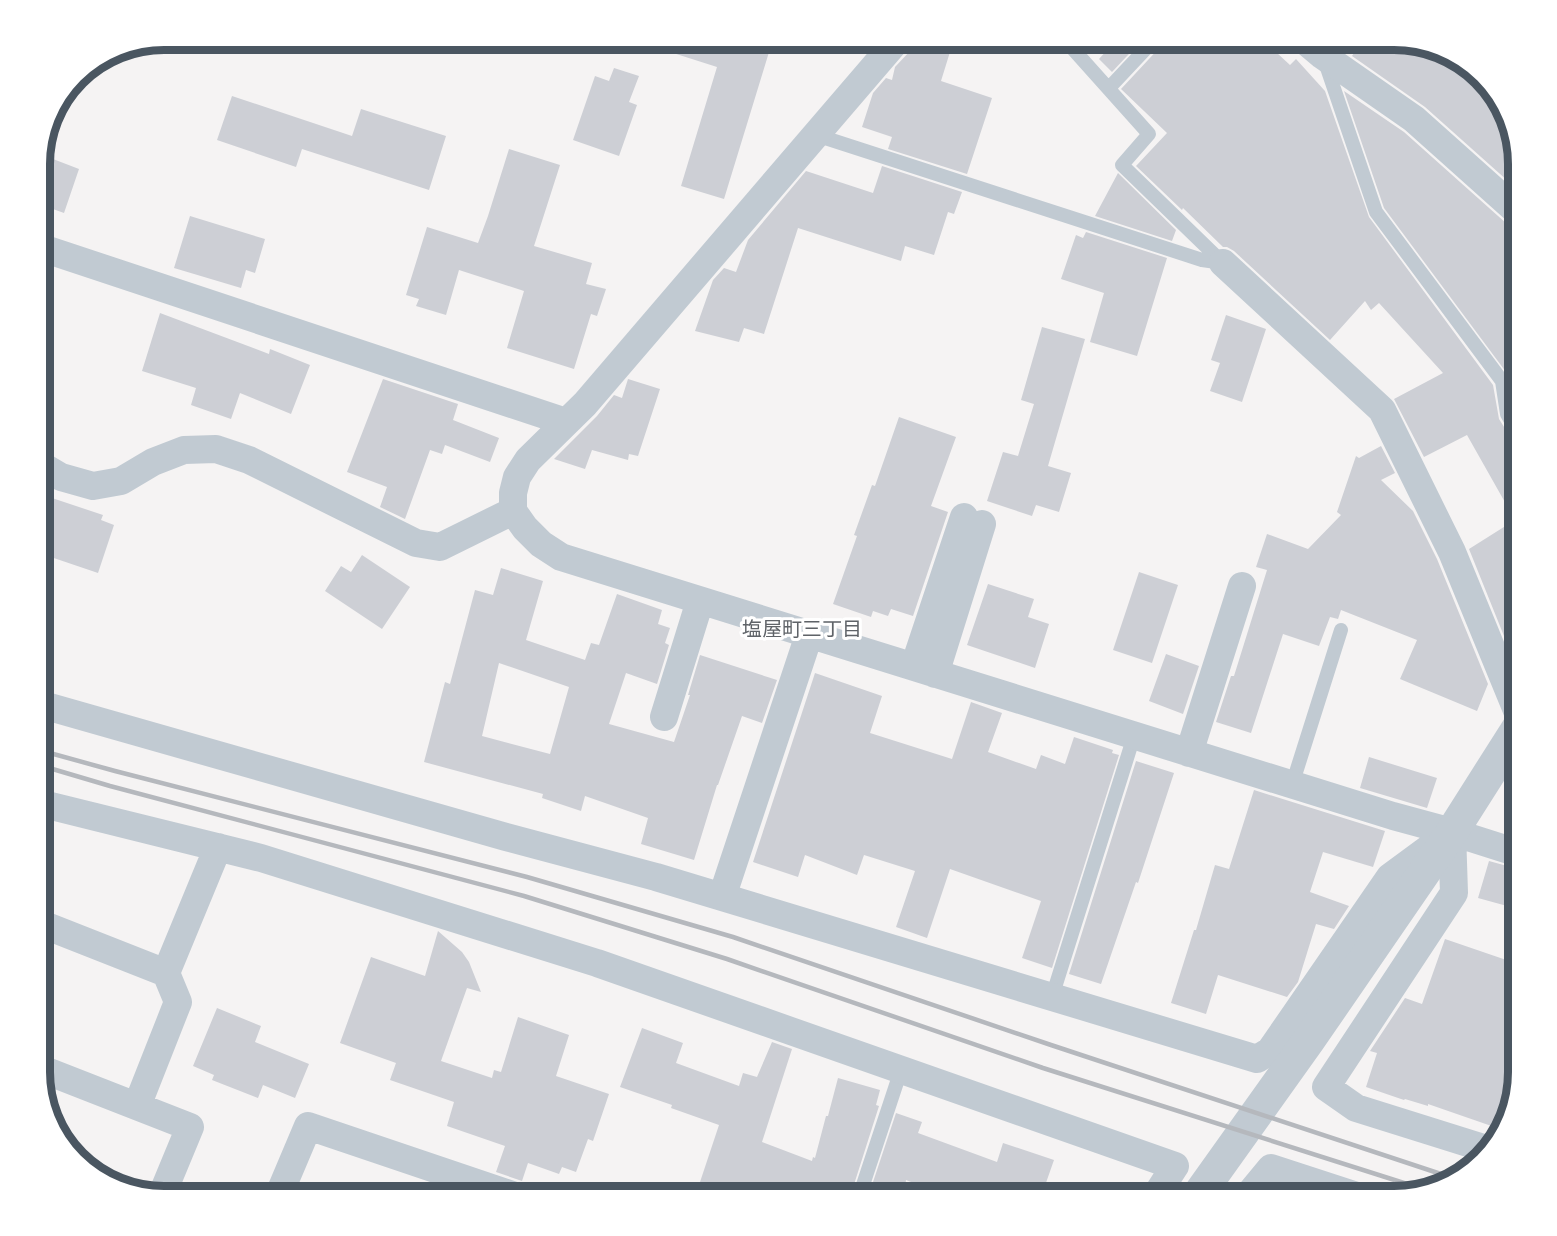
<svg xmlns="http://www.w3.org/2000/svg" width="1557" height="1236" font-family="'Sofia Sans Condensed','Noto Sans JP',sans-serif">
  <rect width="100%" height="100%" fill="#f5f3f3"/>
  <!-- building -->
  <path fill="#cdcfd5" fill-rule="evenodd" d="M 648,39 L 773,39 L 724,199 L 681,186 L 717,67 L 648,45 Z
    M 914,39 L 954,39 L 941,81 L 992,98 L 967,174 L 888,149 L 892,137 L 862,127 L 873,93 L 886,78 L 892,80 L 895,67 L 911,50 L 914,43 Z
    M 1117,39 L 1143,39 L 1112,72 L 1099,59 Z
    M 1164,39 L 1262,39 L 1290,65 L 1296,59 L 1325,91 L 1369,217 L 1493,385 L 1499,419 L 1511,438 L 1518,442 L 1518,614 L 1506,641 L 1469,549 L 1515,520 L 1467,435 L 1424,457 L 1394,399 L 1443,373 L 1379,303 L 1371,310 L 1365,301 L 1330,340 L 1234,251 L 1227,247 L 1223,247 L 1183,208 L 1182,210 L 1136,166 L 1167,133 L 1121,89 L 1162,45 Z
    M 1363,39 L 1394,39 L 1441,48 L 1475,70 L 1505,109 L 1518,163 L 1518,190 L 1425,107 L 1352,56 Z
    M 614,68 L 639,76 L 629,102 L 637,105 L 619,156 L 573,140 L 595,76 L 609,81 Z
    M 1344,91 L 1404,132 L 1507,224 L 1514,228 L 1518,228 L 1518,415 L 1516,411 L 1509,376 L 1384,208 Z
    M 232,96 L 352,136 L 361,109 L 446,136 L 429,190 L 302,149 L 296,167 L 217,140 Z
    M 509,149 L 560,165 L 534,246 L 592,263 L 586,284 L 606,289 L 597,316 L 591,314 L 574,369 L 507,348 L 524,291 L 459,270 L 446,315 L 416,306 L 419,299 L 406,295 L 427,227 L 478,243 L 488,216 Z
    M 53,159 L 79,169 L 64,213 L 39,204 L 39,167 L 49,170 Z
    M 882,166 L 962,192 L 954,214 L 948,212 L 934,255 L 905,246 L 901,261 L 798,228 L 764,334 L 744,328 L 739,342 L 695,331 L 713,280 L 724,268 L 736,272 L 748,240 L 806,171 L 873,193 Z
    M 1118,173 L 1176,230 L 1172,241 L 1095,216 Z
    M 190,216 L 265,239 L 255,273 L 246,270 L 241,288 L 174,268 Z
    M 1086,232 L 1167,258 L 1137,356 L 1090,342 L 1104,293 L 1061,279 L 1076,235 L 1083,238 Z
    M 160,313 L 269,354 L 270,349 L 310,365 L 291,414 L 240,393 L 231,419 L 191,405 L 196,388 L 142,371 Z
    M 1226,315 L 1266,329 L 1242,402 L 1210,391 L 1220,363 L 1211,360 Z
    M 1042,327 L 1085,339 L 1048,466 L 1071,473 L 1059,512 L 1036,505 L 1032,516 L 987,501 L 1003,452 L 1018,456 L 1034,404 L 1021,400 Z
    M 383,379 L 458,404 L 453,420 L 499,438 L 490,462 L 445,445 L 442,454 L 430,450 L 405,519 L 380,507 L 387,487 L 347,472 Z
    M 628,379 L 660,389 L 638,456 L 629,454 L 628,460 L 592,450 L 585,469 L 554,459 L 597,416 L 614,395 L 622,398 Z
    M 899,417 L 956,437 L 931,506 L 948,512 L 913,616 L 891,609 L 888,616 L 873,611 L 871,617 L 833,604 L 857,536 L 854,535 L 872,485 L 875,486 Z
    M 1381,446 L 1395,473 L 1381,480 L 1413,511 L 1437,559 L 1488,684 L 1477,711 L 1400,679 L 1417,640 L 1341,610 L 1338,619 L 1330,617 L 1319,646 L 1283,634 L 1251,733 L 1216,722 L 1231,676 L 1234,676 L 1267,570 L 1256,567 L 1267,534 L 1308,549 L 1341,515 L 1337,512 L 1356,456 L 1359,458 Z
    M 39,498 L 49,502 L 52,498 L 103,515 L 101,520 L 114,525 L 98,573 L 39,553 Z
    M 362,555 L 410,587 L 382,629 L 325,591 L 341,566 L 351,572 Z
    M 501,568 L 543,581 L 526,640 L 585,660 L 591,643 L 599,645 L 617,594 L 662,610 L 658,624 L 670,628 L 665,643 L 669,645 L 657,684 L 626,673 L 609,724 L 674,742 L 690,695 L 688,695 L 700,655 L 777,680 L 762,723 L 742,716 L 718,785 L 717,785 L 694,860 L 641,844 L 648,818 L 585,796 L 581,811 L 542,798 L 543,794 L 424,762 L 445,682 L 450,684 L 475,590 L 493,595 ZM 499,663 L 569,687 L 550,754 L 482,736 Z
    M 1139,572 L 1178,585 L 1152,663 L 1113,650 Z
    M 988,584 L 1034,599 L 1028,617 L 1049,624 L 1035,668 L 967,645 Z
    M 1166,654 L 1199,666 L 1183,714 L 1149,701 Z
    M 815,673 L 882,696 L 870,733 L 952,759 L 971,702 L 1002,713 L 988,752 L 1036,769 L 1041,755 L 1065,764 L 1074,737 L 1113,750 L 1112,753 L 1119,755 L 1052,968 L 1022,958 L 1041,901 L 950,869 L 927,938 L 896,927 L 915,871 L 864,855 L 857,875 L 805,855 L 798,877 L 753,862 Z
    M 1369,757 L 1437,778 L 1427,808 L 1360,788 Z
    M 1136,761 L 1174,773 L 1138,883 L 1136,882 L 1101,984 L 1069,974 Z
    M 1254,790 L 1385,831 L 1373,867 L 1323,852 L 1310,892 L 1349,906 L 1334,929 L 1316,924 L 1298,982 L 1287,997 L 1218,975 L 1206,1014 L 1171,1003 L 1194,930 L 1196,930 L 1215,865 L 1229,869 Z
    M 1489,861 L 1518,869 L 1518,909 L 1478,898 Z
    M 438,931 L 462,952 L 469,962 L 481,992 L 467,988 L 441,1061 L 492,1078 L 494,1070 L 501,1072 L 518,1017 L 569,1035 L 556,1076 L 609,1094 L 593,1141 L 588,1139 L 576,1172 L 562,1167 L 559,1174 L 528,1163 L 522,1181 L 496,1172 L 505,1146 L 447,1126 L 454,1102 L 390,1080 L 396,1063 L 340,1043 L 371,957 L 425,976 Z
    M 1445,939 L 1518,964 L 1518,1073 L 1509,1120 L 1503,1130 L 1428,1104 L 1428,1106 L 1405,1099 L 1404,1100 L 1366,1087 L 1377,1053 L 1370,1051 L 1405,998 L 1422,1004 Z
    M 217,1008 L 261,1026 L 255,1042 L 309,1064 L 295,1098 L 263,1085 L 258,1098 L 212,1080 L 214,1075 L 193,1066 Z
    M 642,1028 L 683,1043 L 676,1063 L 739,1086 L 743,1073 L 757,1077 L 772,1042 L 792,1049 L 762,1142 L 812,1161 L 813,1157 L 815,1158 L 826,1116 L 828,1116 L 838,1078 L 880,1090 L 876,1105 L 879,1106 L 850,1197 L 695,1197 L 719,1125 L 671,1108 L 672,1105 L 620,1087 Z
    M 896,1113 L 922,1122 L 918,1133 L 997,1162 L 1003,1143 L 1054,1160 L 1041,1197 L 949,1197 L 906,1180 L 904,1197 L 868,1197 Z"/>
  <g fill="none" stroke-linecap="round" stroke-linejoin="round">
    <!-- service -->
    <path stroke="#c1cad2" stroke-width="14" d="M 1325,62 L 1376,212 L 1502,381 L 1507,414 L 1518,433
      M 1109,88 L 1155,39
      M 816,135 L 1202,260 L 1223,263 L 1122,165 L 1149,134 L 1064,39
      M 1292,785 L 1341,630
      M 1052,997 L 1134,736
      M 859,1197 L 901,1070"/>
    <!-- minor -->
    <path stroke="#c1cad2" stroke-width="28" d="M 898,39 L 585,404 L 528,460 L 517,477 L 513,493 L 513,511 L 525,528 L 541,544 L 561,557 L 1393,816 L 1452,832 L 1518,853
      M 1303,39 L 1322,55 L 1414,119 L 1518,212
      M 39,247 L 566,422
      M 1223,263 L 1382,410 L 1452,552 L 1518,713
      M 39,464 L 61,477 L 93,486 L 121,481 L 153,462 L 184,450 L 216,449 L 249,460 L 416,543 L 440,547 L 513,511
      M 914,667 L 964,517
      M 935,674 L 982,524
      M 39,704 L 506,837 L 656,877 L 1257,1059 L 1270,1051 L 1390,877 L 1443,838
      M 664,717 L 700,601
      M 1189,753 L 1242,586
      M 39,803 L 261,858 L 597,963 L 1175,1166 L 1155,1197
      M 1452,832 L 1454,893 L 1326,1087 L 1356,1108 L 1490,1150
      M 722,897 L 809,635
      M 39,923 L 166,973 L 218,847
      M 39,1068 L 190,1127 L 161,1197
      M 137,1106 L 178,1002 L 166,973
      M 278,1197 L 308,1126 L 518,1197
      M 1247,1197 L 1271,1168 L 1360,1197"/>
    <!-- tertiary -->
    <path stroke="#c1cad2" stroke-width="33" d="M 1197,1197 L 1309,1040 L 1452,832 L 1518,728"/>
    <!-- rail -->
    <path stroke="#b5b8bd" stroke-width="4.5" d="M 39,750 L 115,771 L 527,877 L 733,937 L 1051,1045 L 1456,1179
      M 39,765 L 110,786 L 524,896 L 727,959 L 1043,1068 L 1426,1190"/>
  </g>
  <g text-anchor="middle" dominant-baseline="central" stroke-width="6" stroke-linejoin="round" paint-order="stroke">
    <!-- neighbourhood labels -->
    <g font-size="20" fill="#5f6368" stroke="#fff">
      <text x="802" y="630">塩屋町三丁目</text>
    </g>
  </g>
  <!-- crop -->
  <path d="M0 0H1557V1236H0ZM164 50H1394A114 114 0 0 1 1508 164V1072A114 114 0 0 1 1394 1186H164A114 114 0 0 1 50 1072V164A114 114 0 0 1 164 50Z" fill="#fff" fill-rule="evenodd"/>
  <path fill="none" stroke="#4a5661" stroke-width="8" d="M164 50H1394A114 114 0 0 1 1508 164V1072A114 114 0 0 1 1394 1186H164A114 114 0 0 1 50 1072V164A114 114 0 0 1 164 50Z"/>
</svg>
